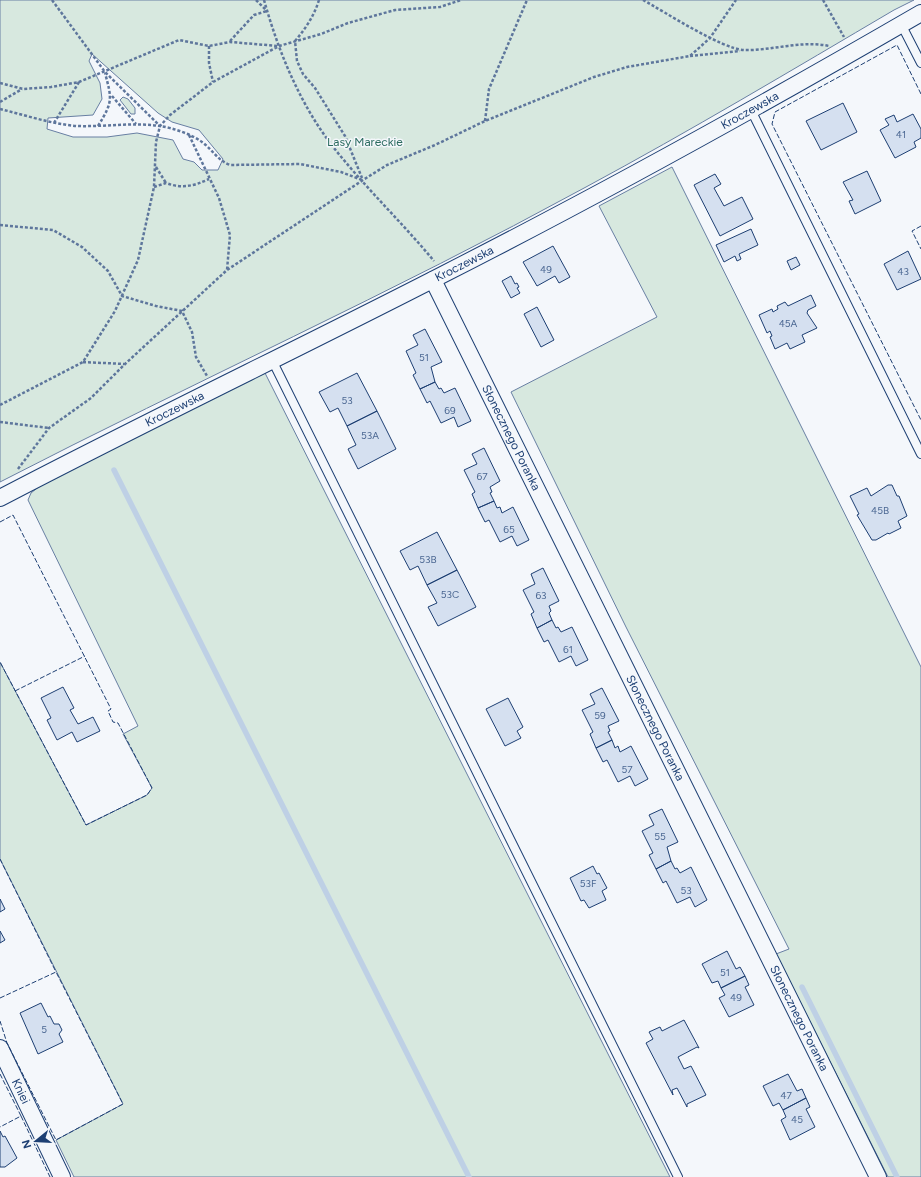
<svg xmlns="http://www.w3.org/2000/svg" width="921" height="1177" font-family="Figtree,sans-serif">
  <rect width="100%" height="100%" fill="#f4f7fb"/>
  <!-- green -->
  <path fill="#d7e8df" stroke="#687fa3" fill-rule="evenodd" d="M 0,0 L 914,0 L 894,10 C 792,70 690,131 586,187 C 394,292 194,382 0,482 ZM 92,54 L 158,113 L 172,122 L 199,130 L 223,159 L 218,170 L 202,170 L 194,162 L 183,159 L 173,140 L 137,133 L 107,137 L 73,137 L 47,129 L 48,118 L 93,115 L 102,99 L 100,83 L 89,61 Z
    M 123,97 L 128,99 L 135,108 L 135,114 L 131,114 L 120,100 Z
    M 672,167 L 921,667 L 921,1177 L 888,1177 L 776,954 L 789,949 L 626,627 L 511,392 L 657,317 L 599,206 Z
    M 265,373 L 670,1177 L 74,1177 L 56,1140 L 123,1104 L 0,859 L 0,662 L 86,825 L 147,795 L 152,788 L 123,734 L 138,726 L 28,500 L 31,493 L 41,485 L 108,447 Z"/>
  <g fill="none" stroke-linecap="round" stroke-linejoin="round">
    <!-- stream -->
    <path stroke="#bed0e5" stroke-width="5.5" d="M 114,470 L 469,1177
      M 802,987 L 897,1177"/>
  </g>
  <!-- building -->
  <path fill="#d5e0f0" stroke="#1d3f73" d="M 843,103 L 857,132 L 821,150 L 806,121 Z
    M 913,114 L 921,129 L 921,138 L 914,142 L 916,147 L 895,158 L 880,130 L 889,125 L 885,119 L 894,115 L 897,122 Z
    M 867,171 L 881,201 L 855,214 L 849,201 L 853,200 L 843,182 Z
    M 715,174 L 721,184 L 714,188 L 724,206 L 742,197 L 753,219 L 720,236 L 694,185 Z
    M 751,229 L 758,245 L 739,254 L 741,259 L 737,261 L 735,256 L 724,262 L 716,245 Z
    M 553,246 L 570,277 L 559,283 L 555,276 L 537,286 L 523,262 Z
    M 908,251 L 921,279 L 897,290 L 884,264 Z
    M 796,257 L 800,265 L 791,270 L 787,261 Z
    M 511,276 L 515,284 L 517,283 L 519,287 L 517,288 L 520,293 L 511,298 L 502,281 Z
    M 811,295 L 816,306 L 808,310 L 807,313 L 817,328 L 802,335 L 805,342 L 790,349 L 787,343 L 775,349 L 770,337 L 772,336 L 770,331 L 767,333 L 759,315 L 772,309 L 773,312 L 778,309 L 777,306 L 785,302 L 788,306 Z
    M 537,307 L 554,340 L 541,347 L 524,314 Z
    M 425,329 L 442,362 L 431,367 L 435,382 L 420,389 L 413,375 L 416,373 L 406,351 L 418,345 L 413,335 Z
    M 357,373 L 377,411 L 347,426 L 338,408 L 330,412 L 319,392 Z
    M 435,382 L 439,389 L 441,388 L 444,393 L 455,388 L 471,421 L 458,427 L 454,417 L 441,423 L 430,401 L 427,403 L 420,389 Z
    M 377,411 L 396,449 L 358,469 L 348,449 L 356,445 L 347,426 Z
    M 484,448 L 500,481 L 490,487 L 492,492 L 490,493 L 494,501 L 478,508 L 472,494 L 475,492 L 464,470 L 477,464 L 472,454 Z
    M 888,485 L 892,485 L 897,496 L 899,496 L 907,516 L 898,521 L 901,528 L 889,534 L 888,533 L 876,540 L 872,540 L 857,515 L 859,514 L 850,496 L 867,488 L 871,496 Z
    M 494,501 L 497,508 L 500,507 L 502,513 L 513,507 L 529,540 L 517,546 L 512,536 L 500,542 L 489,520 L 485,522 L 478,508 Z
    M 437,532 L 457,570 L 427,585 L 418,566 L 410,570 L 400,551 Z
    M 543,568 L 559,601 L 549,606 L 551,611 L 549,613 L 552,620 L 537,628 L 531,614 L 534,612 L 523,590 L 535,584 L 531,574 Z
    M 457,570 L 476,607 L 438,626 L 428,607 L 437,603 L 427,585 Z
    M 552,620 L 556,628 L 558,627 L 561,632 L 572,627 L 588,660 L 576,666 L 571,656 L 559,662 L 548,640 L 544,642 L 537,628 Z
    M 63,687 L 74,708 L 70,710 L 78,724 L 93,717 L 100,731 L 77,742 L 72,732 L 57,740 L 47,720 L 51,718 L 41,698 Z
    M 602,688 L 619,721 L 608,726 L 610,731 L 608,732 L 612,740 L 596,748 L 590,734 L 593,732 L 582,710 L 595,704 L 590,694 Z
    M 508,698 L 523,727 L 517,731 L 521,738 L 505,746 L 486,709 Z
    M 612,740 L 615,748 L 618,746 L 620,752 L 631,746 L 648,779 L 635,786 L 630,776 L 618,782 L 607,760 L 603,762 L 596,748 Z
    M 662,809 L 678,842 L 667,847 L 671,861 L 656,869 L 649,855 L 653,853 L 642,831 L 654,825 L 649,815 Z
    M 671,861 L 675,869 L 677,868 L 680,873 L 691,867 L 707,900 L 695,907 L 690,897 L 677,903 L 666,881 L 663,883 L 656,869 Z
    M 593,866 L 597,874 L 599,873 L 607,888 L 602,891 L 606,900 L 589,908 L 584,900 L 581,901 L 570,878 Z
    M 0,899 L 5,909 L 0,912 Z
    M 0,931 L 5,940 L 0,943 Z
    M 727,951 L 736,969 L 740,967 L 745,976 L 721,988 L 718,981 L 712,983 L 702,964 Z
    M 745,976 L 749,985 L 745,987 L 754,1005 L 729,1017 L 719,998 L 725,995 L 721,988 Z
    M 41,1003 L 48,1017 L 50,1016 L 54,1024 L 59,1024 L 62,1030 L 59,1034 L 63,1042 L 38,1054 L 20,1013 Z
    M 684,1020 L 699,1048 L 697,1047 L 678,1057 L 684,1069 L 691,1066 L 706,1095 L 687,1104 L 687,1107 L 677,1088 L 672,1090 L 673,1095 L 646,1043 L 653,1039 L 649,1032 L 660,1027 L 662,1031 Z
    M 788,1074 L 797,1091 L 802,1089 L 806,1098 L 783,1110 L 779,1103 L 773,1106 L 763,1086 Z
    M 806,1098 L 810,1107 L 806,1109 L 815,1127 L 790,1140 L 781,1120 L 786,1117 L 783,1110 Z
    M 0,1131 L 3,1137 L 5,1136 L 17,1158 L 5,1167 L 0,1167 Z"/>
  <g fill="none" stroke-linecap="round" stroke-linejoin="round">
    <!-- lane casing -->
    <g stroke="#1d3f73" stroke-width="10">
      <path id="lane" d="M 901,24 L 921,63
        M 751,110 L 921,454
        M 272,360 L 678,1177"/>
    </g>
    <!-- street casing -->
    <g stroke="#1d3f73" stroke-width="18">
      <g id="street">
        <path id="s1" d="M 433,280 L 878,1177"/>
        <path id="s2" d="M 0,498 C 147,421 296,350 444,274 C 605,192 764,104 921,13"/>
        <path id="s3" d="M 0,1048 L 62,1177"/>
      </g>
    </g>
    <!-- path -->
    <path stroke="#5e769c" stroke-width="2.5" stroke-dasharray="3 2" stroke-linecap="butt" d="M 52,0 L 105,72 L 160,126
      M 256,0 L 267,11
      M 264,0 C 280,57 304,114 343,159 C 372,194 405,226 434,261
      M 319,0 C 314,16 306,28 295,41 L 297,61 L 303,74 L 315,88 L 345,136 L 362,178
      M 643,0 C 665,12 722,49 744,50 C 771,51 801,40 829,46
      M 823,0 L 844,37
      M 230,41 L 254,15 L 267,11
      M 209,46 L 209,63 L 213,82
      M 690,56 L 740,51
      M 0,83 L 23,89 L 51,87 L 79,82 L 179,40 L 209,46 L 230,42 L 278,46
      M 112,96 L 136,124
      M 0,102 L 22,89
      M 0,109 C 25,115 51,124 77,126 C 105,127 133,122 160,126 C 173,128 191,134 202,142 C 213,150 217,160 230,165 L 300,164 L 341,172 L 362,180
      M 485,121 L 489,89 L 527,0
      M 54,123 L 79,82
      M 98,126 C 113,102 112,99 105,73
      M 189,135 L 219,198 L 230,235 L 227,270
      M 156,167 L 166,183
      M 154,187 L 166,183 C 182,189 194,186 209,179
      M 0,225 L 53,230 L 82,247 L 108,271 L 122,296 L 156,306 L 182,311 L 192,332 L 196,357 L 207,376
      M 83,362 L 124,364
      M 0,405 L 83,362 L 115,311 L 138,260 L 154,187 L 156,142 L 160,126 L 170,115 L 213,82 L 279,46 L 321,34 L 348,23 L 395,10 L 440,7 L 461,0
      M 0,422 L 49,428
      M 18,469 L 49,428 L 91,398 L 125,364 L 227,270 L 363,180 L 387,165 L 435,145 L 485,121 L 594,77 L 627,67 L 690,56 L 710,38 L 736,0"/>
    <!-- lane -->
    <use href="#lane" stroke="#f4f7fb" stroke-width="8"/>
    <!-- street -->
    <use href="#street" stroke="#f4f7fb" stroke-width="16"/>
    <!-- fence -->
    <path stroke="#1d3f73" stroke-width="1" stroke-dasharray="5 2" stroke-linecap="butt" d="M 921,94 L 897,45 L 775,112 L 772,124 L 921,420
      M 921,226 L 912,231 L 921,249
      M 0,522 L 13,515 L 111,709 L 108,711 L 113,722 L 118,723 L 152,788 L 147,795 L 86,825 L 0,662
      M 15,691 L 85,656
      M 0,859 L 56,972
      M 0,998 L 56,972 L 123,1104 L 56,1140 L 7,1043 L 0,1021
      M 0,1074 L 21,1116 L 0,1127
      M 21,1116 L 50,1177"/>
  </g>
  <g text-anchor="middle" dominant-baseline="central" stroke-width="3" stroke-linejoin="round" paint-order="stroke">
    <!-- number labels -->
    <g font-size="10" fill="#4b6792">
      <text x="901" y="134">41</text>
      <text x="546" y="269">49</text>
      <text x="903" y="271">43</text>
      <text x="788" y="323">45A</text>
      <text x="424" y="357">51</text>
      <text x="347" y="400">53</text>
      <text x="450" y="410">69</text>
      <text x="370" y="435">53A</text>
      <text x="482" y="476">67</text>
      <text x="880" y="510">45B</text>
      <text x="509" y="529">65</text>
      <text x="428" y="559">53B</text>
      <text x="450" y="594">53C</text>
      <text x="541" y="595">63</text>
      <text x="568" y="649">61</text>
      <text x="600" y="715">59</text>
      <text x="627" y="769">57</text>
      <text x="660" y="836">55</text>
      <text x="588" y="883">53F</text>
      <text x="686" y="890">53</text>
      <text x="725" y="972">51</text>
      <text x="736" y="997">49</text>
      <text x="44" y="1029">5</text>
      <text x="786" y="1095">47</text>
      <text x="797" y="1119">45</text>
    </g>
    <!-- street labels -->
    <g font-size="12" fill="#1d3f73" stroke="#f4f7fb">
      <text stroke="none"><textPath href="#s2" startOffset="844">Kroczewska</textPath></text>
      <text stroke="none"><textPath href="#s2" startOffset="520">Kroczewska</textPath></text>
      <text stroke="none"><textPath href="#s2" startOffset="196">Kroczewska</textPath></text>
      <text stroke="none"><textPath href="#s1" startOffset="176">Słonecznego Poranka</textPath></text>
      <text stroke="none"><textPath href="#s1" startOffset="500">Słonecznego Poranka</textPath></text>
      <text stroke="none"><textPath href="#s1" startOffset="824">Słonecznego Poranka</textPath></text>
      <text stroke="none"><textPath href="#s3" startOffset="48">Kniei</textPath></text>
    </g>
    <!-- park labels -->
    <g font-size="12" fill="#2c6c60" stroke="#f4f7fb">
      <text x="365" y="142">Lasy Mareckie</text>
    </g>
  </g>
  <!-- north arrow -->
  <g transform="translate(36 1141) rotate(252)" stroke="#f4f7fb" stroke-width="3" paint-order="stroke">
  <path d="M0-3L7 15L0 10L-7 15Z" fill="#1d3f73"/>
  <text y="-6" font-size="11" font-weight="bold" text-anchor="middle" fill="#1d3f73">N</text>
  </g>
</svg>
